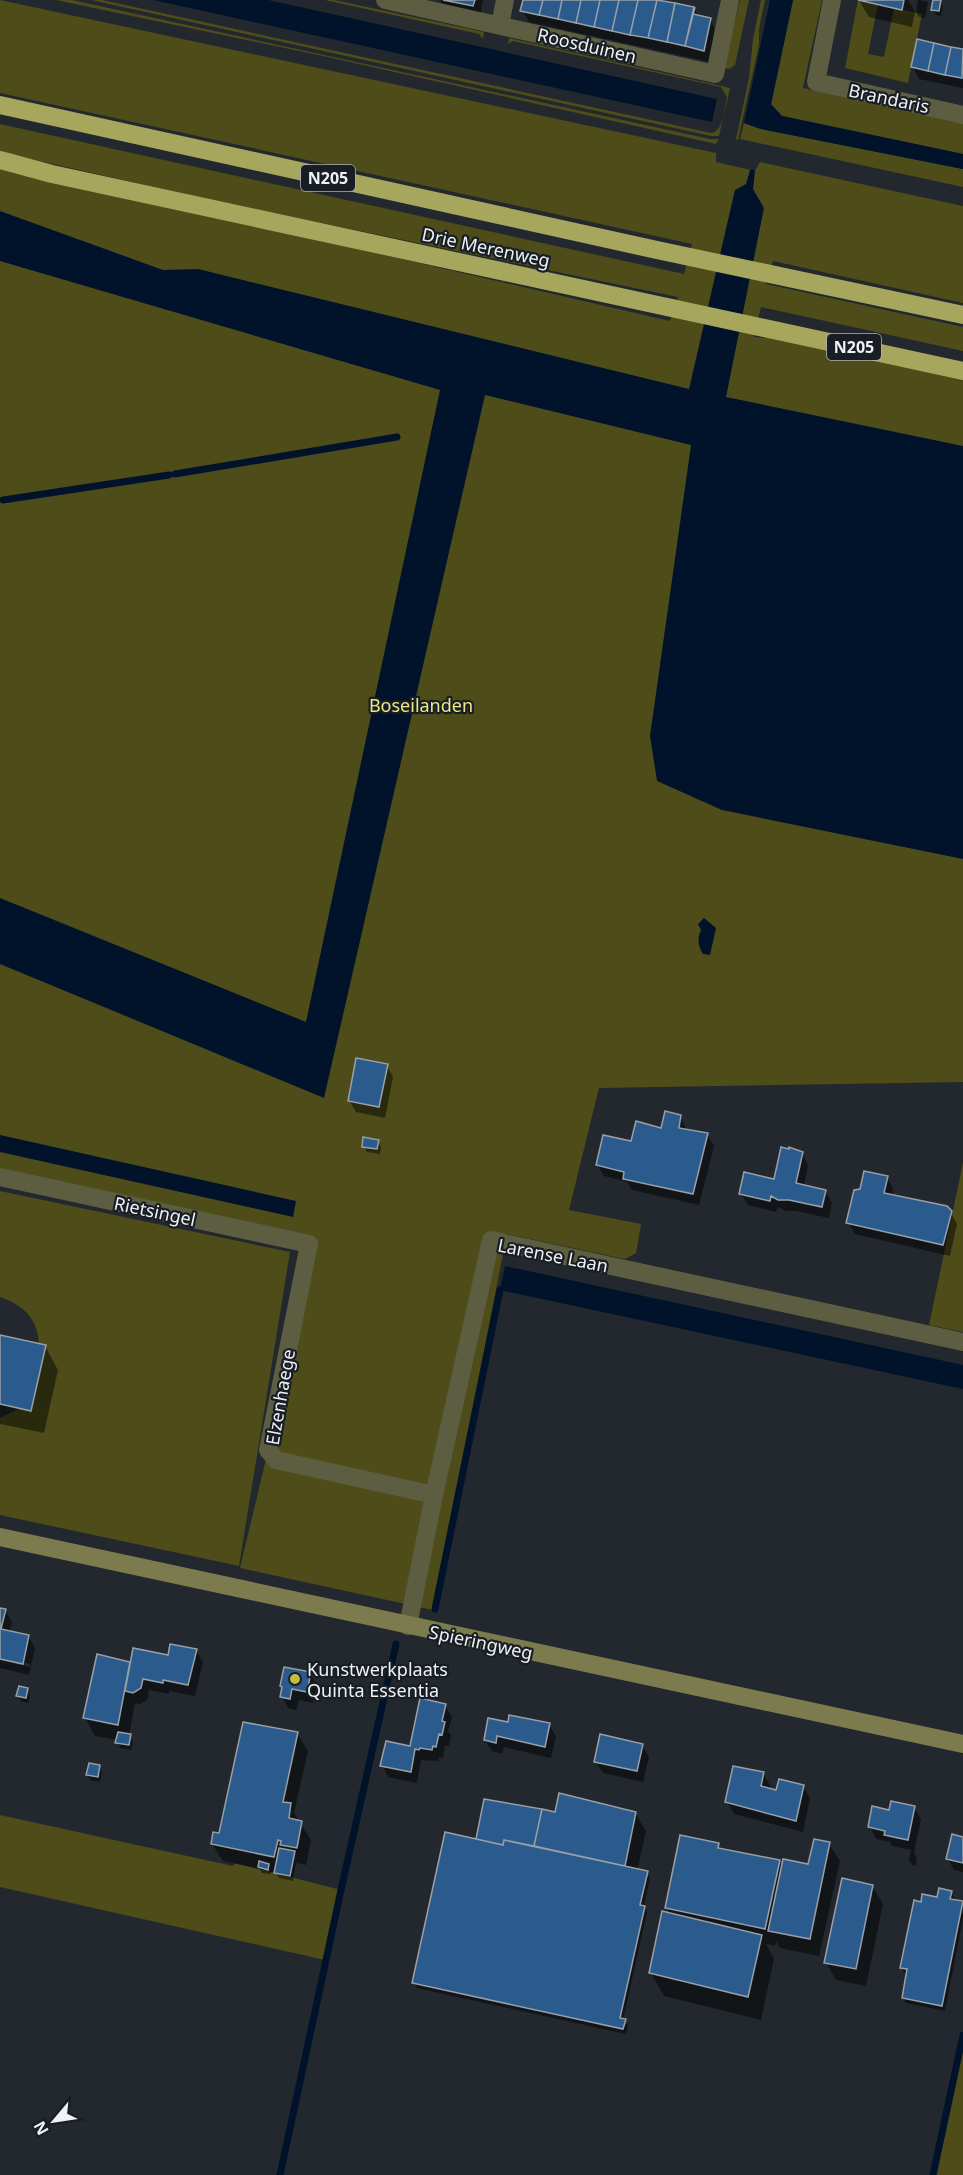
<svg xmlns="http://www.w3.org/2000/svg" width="963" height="2175" font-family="'Noto Sans',sans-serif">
  <rect width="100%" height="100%" fill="#22282e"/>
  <!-- green -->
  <path fill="#4e4d19" d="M 0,0 L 716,153 L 716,162 L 755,171 L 760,162 L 963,206 L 963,303 L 773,261 L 766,284 L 963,327 L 963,351 L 761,307 L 754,337 L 815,341 L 963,372 L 963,1082 L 599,1088 L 569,1210 L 641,1224 L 636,1253 L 625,1259 L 507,1234 L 433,1610 L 240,1568 L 315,1254 L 0,1181 L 0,166 L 670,321 L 678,297 L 216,201 L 0,152 L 0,124 L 684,274 L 692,244 L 0,93 Z
    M 56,0 L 72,0 L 710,139 L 719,139 L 716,144 L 323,56 Z
    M 91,0 L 102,0 L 139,8 L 711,133 C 724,131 724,109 727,97 L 721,87 L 513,41 L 508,44 L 509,38 L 730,88 L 719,136 L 711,136 Z
    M 325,0 L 334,0 L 484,32 L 483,39 L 479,34 Z
    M 740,0 L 749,0 L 735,65 L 729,69 L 723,68 Z
    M 761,0 L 765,0 L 759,29 L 759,45 L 738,140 L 736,139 L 749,78 L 753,39 Z
    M 793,0 L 822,0 L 803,88 L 963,124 L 963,154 L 782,116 L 771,105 Z
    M 858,0 L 878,4 L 868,54 L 884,57 L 894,8 L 922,14 L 908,83 L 845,68 Z
    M 744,123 L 761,129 L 963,169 L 963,187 L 740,139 Z
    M 963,1163 L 963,1332 L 929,1325 Z
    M 0,1191 L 290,1252 L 239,1566 L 0,1515 L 0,1418 L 31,1403 C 38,1359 55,1316 0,1297 Z
    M 0,1815 L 233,1866 L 235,1863 L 341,1890 L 325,1960 L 0,1887 Z
    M 963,2030 L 963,2175 L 931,2175 Z"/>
  <!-- water -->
  <path fill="#00132b" d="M 153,0 L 268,0 L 717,99 L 712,122 Z
    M 770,0 L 793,0 L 771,104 L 782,116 L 963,154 L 963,169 L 761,129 L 744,123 Z
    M 753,169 L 755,171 L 753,189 L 764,208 L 726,397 L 963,446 L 963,859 L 722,810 L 657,781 L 650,736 L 691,445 L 485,395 L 324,1098 L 0,964 L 0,898 L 306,1022 L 440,390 L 0,261 L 0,211 L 163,270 L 198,269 L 689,389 L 735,190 L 746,184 L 750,170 Z
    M 704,918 L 716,928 L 710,955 L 703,954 C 698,946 697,939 701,930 L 698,924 Z
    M 0,1135 L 296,1201 L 293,1217 L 0,1152 Z
    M 505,1266 L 963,1365 L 963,1389 L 500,1290 Z"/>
  <!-- shadow -->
  <path fill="#0007" d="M 440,0 L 483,0 L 480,17 L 446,10 Z
    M 524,0 L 656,0 L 694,8 L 699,17 L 710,20 L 716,31 L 710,62 L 529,22 L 522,10 Z
    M 859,0 L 908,0 L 915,12 L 912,27 L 869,17 Z
    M 918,0 L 928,2 L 925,18 L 919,17 L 916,12 Z
    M 935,0 L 940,1 L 943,6 L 941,16 L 936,15 L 933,9 Z
    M 918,41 L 963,51 L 963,88 L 919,79 L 913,67 Z
    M 387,1066 L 393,1077 L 385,1118 L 356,1112 L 349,1100 Z
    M 680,1116 L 687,1131 L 707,1134 L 714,1146 L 699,1205 L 632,1190 L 627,1182 L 604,1176 L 597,1165 L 632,1143 L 662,1129 Z
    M 378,1141 L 381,1147 L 380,1154 L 367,1152 L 364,1147 Z
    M 802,1153 L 808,1165 L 804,1186 L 825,1191 L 832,1203 L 829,1218 L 796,1211 L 786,1211 L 778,1207 L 776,1212 L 748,1205 L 741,1194 L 775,1180 Z
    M 887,1177 L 893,1189 L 892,1196 L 950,1211 L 957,1224 L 950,1256 L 855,1234 L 848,1222 L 861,1191 Z
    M 0,1337 L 45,1346 L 58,1370 L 44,1433 L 0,1424 Z
    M 0,1609 L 5,1610 L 12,1622 L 9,1632 L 28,1636 L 35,1648 L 29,1675 L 0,1668 L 0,1660 L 30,1667 L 30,1664 L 0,1657 Z
    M 196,1650 L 203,1662 L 195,1696 L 169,1691 L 169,1694 L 149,1690 L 147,1700 L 140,1704 L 135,1703 L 129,1735 L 133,1741 L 131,1750 L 120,1748 L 118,1740 L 95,1736 L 85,1718 L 129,1664 L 131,1666 Z
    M 310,1674 L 317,1685 L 313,1703 L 299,1700 L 296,1710 L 288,1708 L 282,1696 L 283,1690 L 281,1686 Z
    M 27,1689 L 30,1695 L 28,1703 L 21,1701 L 18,1696 Z
    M 445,1705 L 452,1717 L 448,1731 L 451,1735 L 449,1746 L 445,1745 L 443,1758 L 439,1757 L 438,1761 L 421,1760 L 417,1783 L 388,1777 L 382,1765 L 411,1748 Z
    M 509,1724 L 549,1725 L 556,1736 L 551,1758 L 504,1747 L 502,1754 L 492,1751 L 485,1740 Z
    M 297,1733 L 308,1751 L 294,1813 L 311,1840 L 306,1865 L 296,1863 L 293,1881 L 279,1878 L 276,1873 L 271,1872 L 271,1874 L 262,1873 L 260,1869 L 223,1861 L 212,1844 Z
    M 642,1745 L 649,1757 L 643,1782 L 603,1773 L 596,1762 Z
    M 99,1766 L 102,1772 L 100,1782 L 90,1780 L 87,1774 Z
    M 763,1773 L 770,1785 L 769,1790 L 778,1792 L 803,1786 L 810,1798 L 803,1832 L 734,1814 L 727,1802 Z
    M 914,1807 L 921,1819 L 914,1852 L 917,1859 L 916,1866 L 912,1865 L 909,1860 L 911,1850 L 892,1846 L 890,1842 L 876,1839 L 870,1827 L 890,1811 Z
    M 635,1813 L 646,1831 L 637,1871 L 647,1873 L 650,1878 L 644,1906 L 647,1912 L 623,2020 L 628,2026 L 626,2034 L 417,1988 L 414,1982 L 477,1841 L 556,1814 Z
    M 963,1838 L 963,1872 L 954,1870 L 948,1859 Z
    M 829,1844 L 840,1861 L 819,1956 L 780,1948 L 776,1941 L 775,1946 L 766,1944 L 774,1959 L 761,2020 L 664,1996 L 651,1973 L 670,1914 L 667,1908 L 718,1845 L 721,1850 L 779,1862 L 782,1868 L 809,1866 Z
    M 872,1886 L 883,1904 L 866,1986 L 836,1980 L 826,1962 Z
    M 951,1892 L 954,1897 L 953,1901 L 962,1903 L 963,1905 L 963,1918 L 945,2011 L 906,2003 L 903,1998 L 908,1973 L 904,1973 L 901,1967 L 938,1898 Z"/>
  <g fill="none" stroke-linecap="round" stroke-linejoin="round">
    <!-- stream -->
    <path stroke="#00132b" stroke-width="7" d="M 175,474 L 397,437
      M 3,500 L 169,475
      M 435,1609 L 500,1290
      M 280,2175 L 341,1890 L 396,1644
      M 933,2175 L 963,2035"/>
  </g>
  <!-- building -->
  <path fill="#2b5b8c" stroke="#989fa7" stroke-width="1.5" d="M 443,0 L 475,0 L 473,6 Z
    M 523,0 L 543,0 L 539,15 L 520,11 Z
    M 543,0 L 562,0 L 558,19 L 539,15 Z
    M 562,0 L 581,0 L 576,23 L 558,19 Z
    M 581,0 L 600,0 L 594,27 L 576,23 Z
    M 600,0 L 619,0 L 612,31 L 594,27 Z
    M 619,0 L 638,0 L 630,35 L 612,31 Z
    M 638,0 L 657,0 L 648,38 L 630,35 Z
    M 657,0 L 675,3 L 667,42 L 648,38 Z
    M 858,0 L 904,0 L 902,10 Z
    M 933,0 L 941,0 L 939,11 L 931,10 Z
    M 675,3 L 694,7 L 685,46 L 667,42 Z
    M 695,7 L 693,14 L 711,18 L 704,51 L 685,46 Z
    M 917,39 L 934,43 L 928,71 L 911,67 Z
    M 934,43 L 951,47 L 945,75 L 928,71 Z
    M 951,47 L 963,49 L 962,78 L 945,75 Z
    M 356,1058 L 388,1064 L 379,1107 L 348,1101 Z
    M 665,1111 L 681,1115 L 679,1128 L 708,1133 L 693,1194 L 623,1179 L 624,1172 L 596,1165 L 603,1135 L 631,1141 L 636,1121 L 661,1128 Z
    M 363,1137 L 379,1140 L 377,1149 L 362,1147 Z
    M 781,1147 L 789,1149 L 789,1147 L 803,1152 L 796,1183 L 826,1190 L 822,1207 L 789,1200 L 778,1200 L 771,1196 L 770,1201 L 739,1194 L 744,1172 L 774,1179 Z
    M 864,1171 L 888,1176 L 884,1193 L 947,1206 L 952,1211 L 943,1245 L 846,1223 L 854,1190 L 860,1189 Z
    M 0,1335 L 46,1345 L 31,1411 L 0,1404 Z
    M 0,1608 L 6,1609 L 1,1629 L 29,1635 L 23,1664 L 0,1659 Z
    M 170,1644 L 197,1649 L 188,1685 L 163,1680 L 163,1683 L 143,1679 L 141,1688 L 133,1693 L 125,1691 L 133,1648 L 168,1655 Z
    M 97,1654 L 130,1662 L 118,1725 L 83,1718 Z
    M 284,1667 L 311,1672 L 307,1692 L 292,1689 L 290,1699 L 280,1697 L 282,1687 L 280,1686 Z
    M 19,1686 L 28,1688 L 26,1698 L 16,1696 Z
    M 420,1698 L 446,1704 L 442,1721 L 445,1722 L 442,1735 L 439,1734 L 436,1747 L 433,1746 L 432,1750 L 420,1748 L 419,1750 L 415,1749 L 411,1772 L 380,1766 L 386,1741 L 410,1746 Z
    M 509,1715 L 550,1723 L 545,1747 L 497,1736 L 496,1743 L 484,1740 L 488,1718 L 508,1722 Z
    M 243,1722 L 298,1732 L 283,1802 L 291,1803 L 289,1818 L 302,1821 L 297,1848 L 280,1845 L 281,1841 L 278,1840 L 274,1857 L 211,1844 L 213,1832 L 219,1833 Z
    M 118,1732 L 131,1734 L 129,1745 L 115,1743 Z
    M 600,1734 L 643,1744 L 637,1771 L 594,1762 Z
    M 89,1763 L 100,1765 L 98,1777 L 86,1775 Z
    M 733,1766 L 764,1772 L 761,1786 L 776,1790 L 779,1779 L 804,1785 L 796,1821 L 725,1802 Z
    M 559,1793 L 636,1812 L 625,1866 L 534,1846 L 542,1809 L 555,1812 Z
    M 484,1799 L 542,1809 L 534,1846 L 504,1840 L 503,1845 L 476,1839 Z
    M 891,1801 L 915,1806 L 908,1840 L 884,1835 L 885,1831 L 868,1827 L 872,1806 L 889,1810 Z
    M 445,1832 L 503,1845 L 504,1840 L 648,1871 L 640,1905 L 645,1906 L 620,2018 L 626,2019 L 623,2029 L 412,1983 Z
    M 952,1834 L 963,1837 L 963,1863 L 946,1859 Z
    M 680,1835 L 719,1843 L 718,1848 L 780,1860 L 765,1929 L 665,1908 Z
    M 814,1839 L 830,1842 L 810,1939 L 768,1931 L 783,1859 L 808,1864 Z
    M 279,1848 L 295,1851 L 290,1876 L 274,1873 Z
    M 259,1861 L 269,1864 L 268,1870 L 258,1867 Z
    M 842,1878 L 873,1885 L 856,1969 L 824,1963 Z
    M 939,1888 L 952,1891 L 950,1899 L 963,1901 L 942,2006 L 902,1998 L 907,1969 L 900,1968 L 914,1900 L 921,1902 L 922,1894 L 937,1897 Z
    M 662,1911 L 762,1935 L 748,1997 L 649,1973 Z"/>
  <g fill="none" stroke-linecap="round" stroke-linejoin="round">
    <!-- street -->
    <path stroke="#5d5d41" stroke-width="18" d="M 385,0 L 715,74 L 730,0
      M 832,0 L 816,82 L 963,115
      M 500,25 L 505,0
      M 0,1177 L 309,1244 L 268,1450 L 276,1460 L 434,1495
      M 408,1626 L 434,1495 L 491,1240 L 963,1342"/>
    <!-- secondary -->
    <path stroke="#7b7b4d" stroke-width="18" d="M 0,1537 L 963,1744"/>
    <!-- highway -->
    <path stroke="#a7a65d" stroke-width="18" d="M 0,105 L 657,250 L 963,315
      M 0,160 L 52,174 L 963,371"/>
  </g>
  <!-- markers -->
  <circle fill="#c0be40" stroke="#191e25" stroke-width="2" cx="295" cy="1679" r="6"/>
  <g text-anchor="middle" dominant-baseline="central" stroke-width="4.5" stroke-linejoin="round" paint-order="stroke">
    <!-- shield labels -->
    <g fill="#191e25" stroke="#aeb2b7" stroke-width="1.5">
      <rect x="301" y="165" width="54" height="26" rx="4.5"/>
      <rect x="827" y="334" width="54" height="26" rx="4.5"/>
    </g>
    <g font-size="16" font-weight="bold" fill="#eef2f6">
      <text x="328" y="178">N205</text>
      <text x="854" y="347">N205</text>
    </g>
    <!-- street labels -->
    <g font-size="18" fill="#eef2f6" stroke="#191e25">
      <text transform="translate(587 45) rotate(13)">Roosduinen</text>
      <text transform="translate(889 98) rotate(12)">Brandaris</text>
      <text transform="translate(486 247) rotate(12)">Drie Merenweg</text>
      <text transform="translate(155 1211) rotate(12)">Rietsingel</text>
      <text transform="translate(553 1255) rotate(11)">Larense Laan</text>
      <text transform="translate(280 1397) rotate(-80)">Elzenhaege</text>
      <text transform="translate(481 1642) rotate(12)">Spieringweg</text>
    </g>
    <!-- park labels -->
    <g font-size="18" fill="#e8e781" stroke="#191e25">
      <text x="421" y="705">Boseilanden</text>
    </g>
    <!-- poi labels -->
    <g font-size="18" fill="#eef2f6" stroke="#191e25" text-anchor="start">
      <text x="307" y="1669">Kunstwerkplaats<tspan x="307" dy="21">Quinta Essentia</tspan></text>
    </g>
  </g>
  <!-- north arrow -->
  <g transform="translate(54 2121) rotate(241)" stroke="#191e25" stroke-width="4.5" paint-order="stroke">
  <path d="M0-4.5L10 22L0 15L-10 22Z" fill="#eef2f6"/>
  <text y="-9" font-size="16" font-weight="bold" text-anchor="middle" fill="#eef2f6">N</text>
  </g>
</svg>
